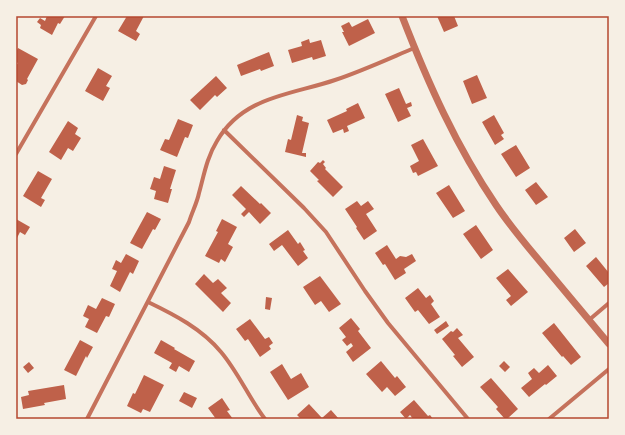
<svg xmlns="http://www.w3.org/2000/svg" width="625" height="435" font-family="'PT Sans',sans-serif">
  <rect width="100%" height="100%" fill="#f6efe4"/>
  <!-- building -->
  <path fill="#bf614a" d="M 47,16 L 65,16 L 60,24 L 58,23 L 52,35 L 40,28 L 41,25 L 37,22 L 40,18 L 45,21 Z
    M 127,16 L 144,16 L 136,31 L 140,34 L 136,41 L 118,31 Z
    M 437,16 L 454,16 L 458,26 L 444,32 Z
    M 368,19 L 375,33 L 349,46 L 342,32 L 344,32 L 341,26 L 349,22 L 352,27 Z
    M 309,39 L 310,43 L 321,40 L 326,56 L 313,60 L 312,57 L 292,63 L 288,50 L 302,46 L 301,42 Z
    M 18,48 L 38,59 L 27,79 L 28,80 L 26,84 L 22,85 L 16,81 L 16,66 L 18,63 L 16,62 L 16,52 Z
    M 269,52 L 274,66 L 261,71 L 260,69 L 241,76 L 237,65 Z
    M 98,68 L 112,76 L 106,86 L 110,88 L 103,101 L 85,91 Z
    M 477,75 L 487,98 L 472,104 L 463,81 Z
    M 216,76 L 227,88 L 217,97 L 215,95 L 200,110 L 190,100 Z
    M 399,88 L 406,104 L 411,102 L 412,106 L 407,108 L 411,116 L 398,122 L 385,94 Z
    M 358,103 L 365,118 L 347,126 L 349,131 L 344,133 L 343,129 L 333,133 L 327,120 L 347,111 L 346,109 Z
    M 297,115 L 303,117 L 302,121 L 309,123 L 302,153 L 306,153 L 306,157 L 285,152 L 288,139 L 291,140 Z
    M 494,115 L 504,133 L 501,135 L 504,139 L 495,145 L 482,122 Z
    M 178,119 L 193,125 L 188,138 L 185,137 L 177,157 L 160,150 L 165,139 L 169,140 Z
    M 68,121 L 78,128 L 75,134 L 81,138 L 73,151 L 68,148 L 61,160 L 49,152 Z
    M 423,139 L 438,166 L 418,176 L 416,172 L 413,173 L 410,166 L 419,161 L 411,145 Z
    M 516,145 L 530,168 L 516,177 L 501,154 Z
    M 323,160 L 325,162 L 323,164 L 326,168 L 325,169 L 343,187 L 333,197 L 317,181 L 319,180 L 310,171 L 318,162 L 320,163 Z
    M 164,166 L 176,170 L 170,189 L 172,189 L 168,203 L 154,199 L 156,191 L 150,189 L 154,177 L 160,179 Z
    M 38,171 L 52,179 L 41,198 L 45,200 L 41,207 L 23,196 Z
    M 536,182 L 548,197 L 536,205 L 525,190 Z
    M 449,185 L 465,211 L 453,218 L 436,193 Z
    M 241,186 L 260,204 L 261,203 L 271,213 L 260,224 L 249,212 L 244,217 L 241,214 L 246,209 L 232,195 Z
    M 357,201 L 361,206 L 368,201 L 374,209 L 366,214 L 377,231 L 364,240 L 356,228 L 357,227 L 345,209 Z
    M 147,212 L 161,219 L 155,230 L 153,229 L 142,249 L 130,243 Z
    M 16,219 L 30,227 L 25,235 L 20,232 L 16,240 Z
    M 222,219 L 237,227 L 228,244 L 233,247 L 225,262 L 221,259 L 219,263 L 205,256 L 218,232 L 216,231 Z
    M 476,225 L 493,250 L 481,259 L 463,234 Z
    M 575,229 L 586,243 L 574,252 L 564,238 Z
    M 288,230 L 298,244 L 300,242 L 305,250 L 303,251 L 308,258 L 298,266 L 282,245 L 274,251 L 269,244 Z
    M 387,245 L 396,259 L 400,256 L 406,257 L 412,254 L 416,261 L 404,269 L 406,273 L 395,280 L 385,264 L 383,265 L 375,253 Z
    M 126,254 L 139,261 L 133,274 L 130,272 L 120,292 L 110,286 L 117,271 L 112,269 L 116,260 L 121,263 Z
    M 596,257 L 609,273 L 609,283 L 604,287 L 586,266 Z
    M 508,269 L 528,292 L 511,306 L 506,300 L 511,296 L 496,278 Z
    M 204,274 L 213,283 L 218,279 L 227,288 L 221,293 L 231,303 L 223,312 L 195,284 Z
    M 320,276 L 341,304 L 329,312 L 321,301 L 315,305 L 303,287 Z
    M 418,288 L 426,298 L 430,295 L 434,301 L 431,304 L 440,317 L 429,324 L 418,310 L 415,312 L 405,298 Z
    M 266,297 L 272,298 L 270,310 L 265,309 Z
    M 102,298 L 115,304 L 109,317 L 106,316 L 97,333 L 85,327 L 89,319 L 83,316 L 88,305 L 96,309 Z
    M 351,318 L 360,329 L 358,331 L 371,348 L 353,362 L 346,352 L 353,346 L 351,343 L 347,346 L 342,340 L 346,337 L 339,328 Z
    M 250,319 L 265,339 L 269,337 L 273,343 L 269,346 L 271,349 L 260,357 L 248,339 L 245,341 L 236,329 Z
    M 446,321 L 449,326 L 437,334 L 434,330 Z
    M 554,323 L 581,357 L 571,365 L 563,356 L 562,357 L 542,333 Z
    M 457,328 L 463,335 L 458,338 L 474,357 L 462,367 L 453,356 L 455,355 L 442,339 L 451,331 L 453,332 Z
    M 80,340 L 93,347 L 87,358 L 86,356 L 76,376 L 64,370 Z
    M 161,340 L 175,348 L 174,349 L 195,361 L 189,372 L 179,366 L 176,372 L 169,368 L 172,363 L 154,353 Z
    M 381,361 L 395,378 L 397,376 L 406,387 L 395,396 L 387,387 L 382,392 L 366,374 Z
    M 504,361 L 510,367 L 505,372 L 499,366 Z
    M 29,362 L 34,368 L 28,373 L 23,367 Z
    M 282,364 L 291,379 L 301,373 L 309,387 L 288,400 L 270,372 Z
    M 548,365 L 557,376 L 546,385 L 545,384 L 529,397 L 521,388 L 532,379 L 528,373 L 534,368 L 539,373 Z
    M 144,375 L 164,385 L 150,412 L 143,409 L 141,413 L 127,406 L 133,393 L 135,394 Z
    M 491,378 L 518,409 L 507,419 L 505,419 L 496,409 L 498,407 L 480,387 Z
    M 64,385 L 66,399 L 44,403 L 45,405 L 23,409 L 21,397 L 29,395 L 28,391 Z
    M 184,392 L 197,398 L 192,408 L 179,401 Z
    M 222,398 L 230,410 L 227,411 L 233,419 L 216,419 L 208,408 Z
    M 414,400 L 428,416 L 430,415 L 433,419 L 413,419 L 410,415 L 406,419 L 400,412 Z
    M 309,404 L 322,418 L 331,410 L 339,419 L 301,419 L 297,415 Z"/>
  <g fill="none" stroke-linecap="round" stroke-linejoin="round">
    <!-- minor -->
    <path stroke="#c5725c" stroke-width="4" d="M 224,130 L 304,208 L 326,232 L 365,291 L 388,323 L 468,419
      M 16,154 L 96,16
      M 148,302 C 175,315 202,329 221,352 C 238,372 249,398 265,419
      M 589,320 L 609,303
      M 87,419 L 189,222 C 192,212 197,203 199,193 C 204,175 207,157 217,141 C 243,96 291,95 335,80 C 362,71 388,59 414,48
      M 549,419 L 609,369"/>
    <!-- tertiary -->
    <path stroke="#c5725c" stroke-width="7" d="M 402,16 C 428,83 456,146 496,205 C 510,226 527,246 543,265 C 565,291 587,318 609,344"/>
  </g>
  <!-- border -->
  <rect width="625" height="435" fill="none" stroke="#f6efe4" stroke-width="34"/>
  <rect x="17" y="17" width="591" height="401" fill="none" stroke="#b5482f" stroke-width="1.5"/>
</svg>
